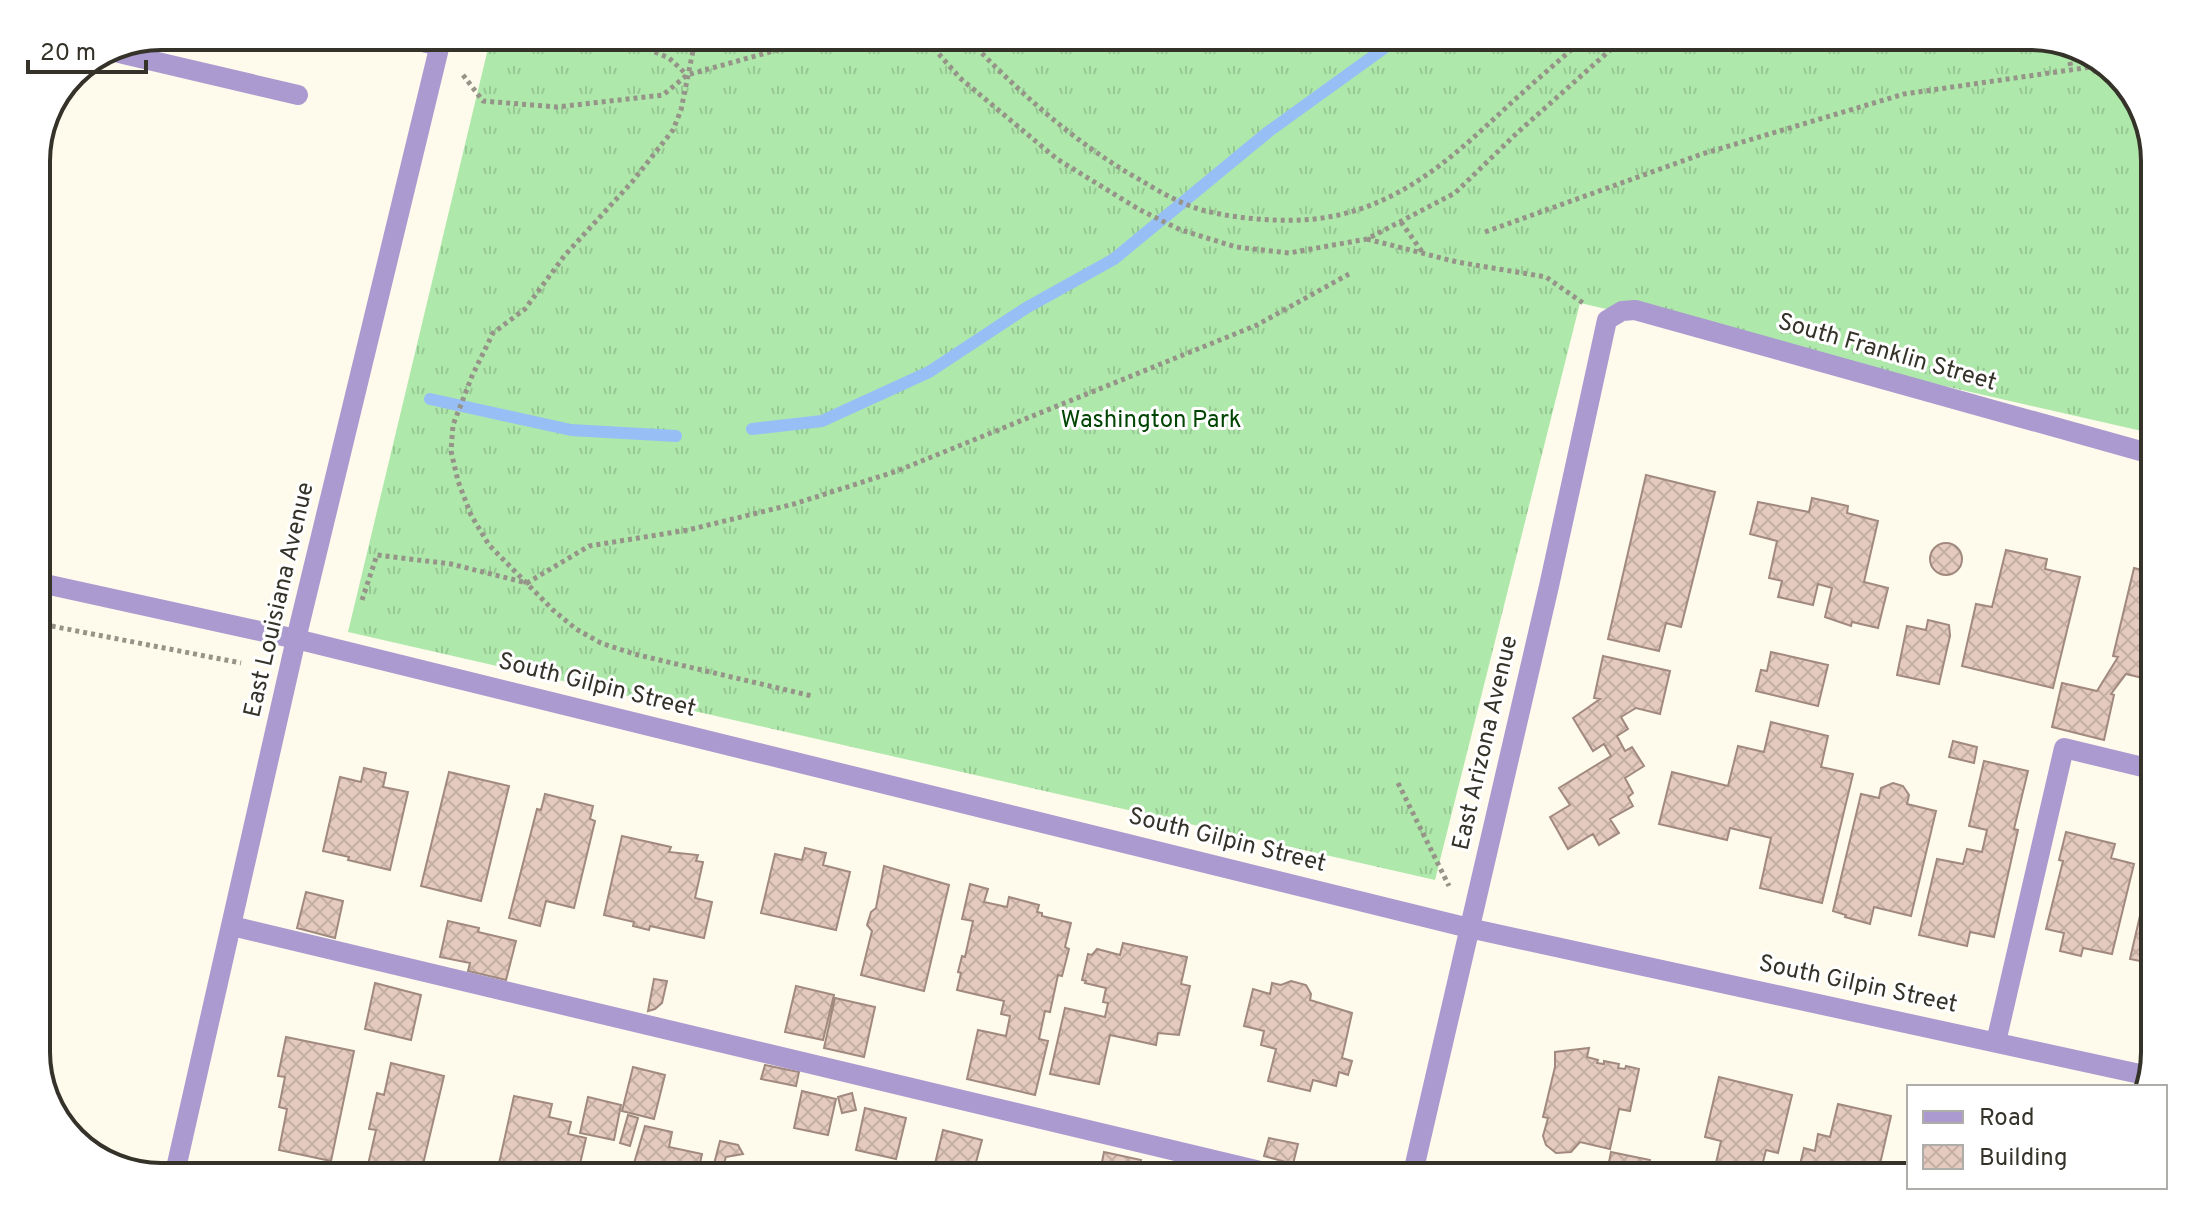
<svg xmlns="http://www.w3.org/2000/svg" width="2191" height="1213" font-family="Overpass,sans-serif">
  <defs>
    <pattern id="grass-tufts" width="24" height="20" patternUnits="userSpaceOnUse" patternTransform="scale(2)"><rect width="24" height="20" fill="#afe8ab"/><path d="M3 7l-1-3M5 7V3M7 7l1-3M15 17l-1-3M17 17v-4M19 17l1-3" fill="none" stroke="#97c793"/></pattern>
    <pattern id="building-cross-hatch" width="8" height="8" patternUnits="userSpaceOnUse" patternTransform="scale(2)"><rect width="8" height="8" fill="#e4cabf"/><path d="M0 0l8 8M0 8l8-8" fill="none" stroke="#c4aea4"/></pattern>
  </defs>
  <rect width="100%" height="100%" fill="#fefbec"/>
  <!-- grass -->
  <path fill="url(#grass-tufts)" d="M 491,36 L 2030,36 L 2092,53 L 2138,98 L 2155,154 L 2155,434 L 1580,303 L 1435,880 L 348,632 Z"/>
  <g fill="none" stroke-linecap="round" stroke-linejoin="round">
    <!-- stream -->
    <path stroke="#98bef6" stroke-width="12" d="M 430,399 L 571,430 L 676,436
      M 752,429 L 822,421 L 929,372 L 1026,308 L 1114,259 L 1268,132 L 1401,36"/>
  </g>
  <!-- building -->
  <path fill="url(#building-cross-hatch)" stroke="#a1897f" stroke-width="2" d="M 1646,475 L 1715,492 L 1681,627 L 1666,623 L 1659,651 L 1608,639 Z
    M 1812,498 L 1848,506 L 1847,513 L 1878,521 L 1864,582 L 1888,588 L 1878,628 L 1852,622 L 1851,626 L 1825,617 L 1832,588 L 1818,584 L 1813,605 L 1778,597 L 1782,581 L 1769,578 L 1777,541 L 1750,534 L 1758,502 L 1809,512 Z
    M1930 559a16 16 0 1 1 32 0a16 16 0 1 1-32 0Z
    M 2006,550 L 2047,559 L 2045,569 L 2080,577 L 2053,688 L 1962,666 L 1976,604 L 1992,607 Z
    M 2134,568 L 2155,573 L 2155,681 L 2126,674 L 2111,694 L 2114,695 L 2104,740 L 2052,727 L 2062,683 L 2097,691 L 2118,657 L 2113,656 Z
    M 1928,620 L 1949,625 L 1950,636 L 1939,684 L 1897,675 L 1907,626 L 1926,630 Z
    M 1771,652 L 1828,665 L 1818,706 L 1756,691 L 1761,670 L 1767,671 Z
    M 1603,656 L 1670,671 L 1660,714 L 1636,708 L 1621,717 L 1628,729 L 1617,736 L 1625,751 L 1632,747 L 1644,766 L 1625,778 L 1633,793 L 1628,797 L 1633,806 L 1610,819 L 1619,833 L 1599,845 L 1593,834 L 1568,849 L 1550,817 L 1570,805 L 1559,788 L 1611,756 L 1604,744 L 1593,751 L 1573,718 L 1600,699 L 1594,698 Z
    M 1771,722 L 1828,736 L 1821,767 L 1853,774 L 1822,903 L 1760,888 L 1771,838 L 1730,828 L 1727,840 L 1659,824 L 1672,772 L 1728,786 L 1738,746 L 1764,752 Z
    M 1953,741 L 1977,747 L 1974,763 L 1949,757 Z
    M 1984,761 L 2028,771 L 2014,829 L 2018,830 L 1994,937 L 1970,932 L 1967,946 L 1919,935 L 1937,859 L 1963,864 L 1967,849 L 1982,852 L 1987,830 L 1969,826 Z
    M 364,768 L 386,773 L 383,787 L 408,792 L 390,870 L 348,860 L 349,857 L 323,851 L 340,777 L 361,782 Z
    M 449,772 L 509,786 L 481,901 L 421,886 Z
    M 1893,783 L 1903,786 L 1909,795 L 1907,804 L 1936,811 L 1911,916 L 1874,907 L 1870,924 L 1845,917 L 1846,915 L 1833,911 L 1861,794 L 1879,798 L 1881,788 Z
    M 2155,791 L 2155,860 L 2143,857 L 2148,836 L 2144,835 Z
    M 545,794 L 593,806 L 590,819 L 595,821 L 574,908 L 546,901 L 540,926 L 509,918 L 537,809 L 541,810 Z
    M 2066,832 L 2115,844 L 2111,858 L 2134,864 L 2112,954 L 2083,948 L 2081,956 L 2060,951 L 2064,933 L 2046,929 L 2063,861 L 2059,860 Z
    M 622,836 L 671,847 L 669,852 L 698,855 L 696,861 L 703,862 L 695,898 L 712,902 L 704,938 L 650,926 L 649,930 L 633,926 L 634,922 L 604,915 Z
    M 805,848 L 826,853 L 823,865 L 850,872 L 836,930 L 761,913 L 775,854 L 802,860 Z
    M 884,866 L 949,885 L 924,991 L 861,975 L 872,931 L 867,925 L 871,912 L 876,908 Z
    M 970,884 L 988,889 L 984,902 L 1007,907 L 1009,897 L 1039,905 L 1037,912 L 1042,913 L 1042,916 L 1071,923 L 1065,947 L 1069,949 L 1062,976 L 1058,975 L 1050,1012 L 1045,1011 L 1039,1039 L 1048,1041 L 1035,1095 L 967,1079 L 978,1030 L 1006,1036 L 1010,1016 L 1001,1014 L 1004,1001 L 957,990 L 961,973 L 958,972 L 962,956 L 965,957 L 973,921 L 962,919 Z
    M 306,892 L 343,901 L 335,938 L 297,928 Z
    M 2142,907 L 2155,910 L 2155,964 L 2130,959 Z
    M 448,921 L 479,928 L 478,932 L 516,941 L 506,980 L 468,971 L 470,963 L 440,957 Z
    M 1123,943 L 1187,957 L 1181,984 L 1190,986 L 1179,1035 L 1158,1033 L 1156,1045 L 1110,1035 L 1099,1084 L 1050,1074 L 1065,1008 L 1105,1017 L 1108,1003 L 1103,1002 L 1106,988 L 1085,983 L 1086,981 L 1082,980 L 1088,954 L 1092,955 L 1097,949 L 1120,955 Z
    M 654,979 L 667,981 L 662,1003 L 655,1009 L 648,1011 Z
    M 1291,981 L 1306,985 L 1311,994 L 1310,1000 L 1352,1013 L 1342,1058 L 1352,1061 L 1348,1075 L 1339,1072 L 1336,1086 L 1313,1080 L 1310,1091 L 1268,1081 L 1276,1049 L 1261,1045 L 1264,1031 L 1244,1026 L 1253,989 L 1270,994 L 1272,983 L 1281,985 Z
    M 375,983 L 421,995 L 411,1040 L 365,1029 Z
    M 796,986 L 834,995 L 823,1040 L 785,1032 Z
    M 835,998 L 875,1007 L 864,1057 L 824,1048 Z
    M 286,1037 L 354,1051 L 331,1161 L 279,1150 L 287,1109 L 279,1107 L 285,1077 L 278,1076 Z
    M 1589,1048 L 1587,1057 L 1598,1060 L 1597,1063 L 1604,1064 L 1604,1061 L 1619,1064 L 1618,1068 L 1625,1069 L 1626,1066 L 1639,1069 L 1630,1111 L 1619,1109 L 1610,1149 L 1580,1142 L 1571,1152 L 1556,1153 L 1546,1145 L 1543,1136 L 1548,1118 L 1543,1117 L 1555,1067 L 1555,1052 Z
    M 391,1063 L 444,1076 L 420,1177 L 401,1177 L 367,1169 L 376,1130 L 369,1129 L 377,1093 L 384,1095 Z
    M 765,1065 L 799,1072 L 796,1086 L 761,1079 Z
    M 633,1067 L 665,1075 L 654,1119 L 622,1111 Z
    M 1719,1077 L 1792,1095 L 1778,1153 L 1766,1150 L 1760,1174 L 1716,1163 L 1721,1141 L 1705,1137 Z
    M 802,1091 L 836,1099 L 828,1135 L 794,1128 Z
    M 852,1093 L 856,1110 L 842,1113 L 838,1097 Z
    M 514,1096 L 552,1104 L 549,1117 L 571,1122 L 568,1134 L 586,1138 L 577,1177 L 496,1177 Z
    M 588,1097 L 621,1105 L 614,1140 L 580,1133 Z
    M 1838,1104 L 1891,1116 L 1877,1177 L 1797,1177 L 1804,1148 L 1815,1151 L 1818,1134 L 1830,1137 Z
    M 865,1108 L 906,1118 L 896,1159 L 856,1150 Z
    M 628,1115 L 638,1118 L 630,1146 L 620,1143 Z
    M 645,1126 L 672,1132 L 669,1147 L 702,1154 L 697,1177 L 630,1177 Z
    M 943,1130 L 982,1140 L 972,1177 L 934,1168 Z
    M 1269,1138 L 1298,1144 L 1293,1164 L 1264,1156 Z
    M 720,1141 L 738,1145 L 743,1154 L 726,1157 L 723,1166 L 714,1164 Z
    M 1104,1152 L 1141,1160 L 1137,1177 L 1099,1177 Z
    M 1611,1152 L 1650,1160 L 1646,1177 L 1606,1177 Z"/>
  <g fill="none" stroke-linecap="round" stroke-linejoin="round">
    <!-- path -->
    <path stroke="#969488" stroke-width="5" stroke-dasharray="4 4" stroke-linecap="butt" d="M 618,36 L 669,58 L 686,74
      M 696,36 L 681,110 L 673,130 L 632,182 L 565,255 L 525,309 L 493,333 L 472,376 L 453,425 L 451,451 L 458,481 L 471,515 L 489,545 L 553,610 L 576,629 L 601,643 L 634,654 L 812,696
      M 923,36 L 960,78 L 1057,159 L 1140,210 L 1181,230 L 1236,247 L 1289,253 L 1367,239 L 1455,193 L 1518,132 L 1626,36
      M 965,36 C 1019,92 1074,143 1142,181 C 1160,192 1181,204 1202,210 C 1225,216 1250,219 1274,220 C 1313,222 1349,216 1385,199 C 1434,176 1471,140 1510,104 C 1535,81 1561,59 1587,36
      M 2068,46 L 2071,70
      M 463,75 L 483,101 L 557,107 L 663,95 L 687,75 L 795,45 L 810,36
      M 1401,222 L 1423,253
      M 1485,232 L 1702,154 L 1904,94 L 2105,65
      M 1367,239 L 1457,262 L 1546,277 L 1583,303
      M 362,600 L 377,555 L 451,564 L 527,583 L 589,546 L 688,530 L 794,504 L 897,471 L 1257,325 L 1349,274
      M 36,623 L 241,663
      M 1398,783 L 1449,886"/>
    <!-- service -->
    <path stroke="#aa9acf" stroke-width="20" d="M 119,53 L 298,95
      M 36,582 L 296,639
      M 232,926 L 1285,1177
      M 1996,1042 L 2064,748 L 2155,770"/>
    <!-- minor -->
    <path stroke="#aa9acf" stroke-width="20" d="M 296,639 L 1469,928 L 2149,1076
      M 1412,1177 L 1549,586 L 1607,320 L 1622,311 L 1635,310 L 2155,455"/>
    <!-- tertiary -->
    <path stroke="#aa9acf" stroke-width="20" d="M 399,36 L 439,46
      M 174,1177 L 296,639 L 442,36"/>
  </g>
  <g text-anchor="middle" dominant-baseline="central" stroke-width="6" stroke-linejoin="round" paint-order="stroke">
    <!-- street labels -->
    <g font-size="24" fill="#343229" stroke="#fff">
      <text transform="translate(1887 353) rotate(16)">South Franklin Street</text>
      <text transform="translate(280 600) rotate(-77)">East Louisiana Avenue</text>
      <text transform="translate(597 686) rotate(14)">South Gilpin Street</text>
      <text transform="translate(1486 743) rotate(-77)">East Arizona Avenue</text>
      <text transform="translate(1227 841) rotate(14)">South Gilpin Street</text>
      <text transform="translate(1858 985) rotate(12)">South Gilpin Street</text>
    </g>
    <!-- park labels -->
    <g font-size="24" fill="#004502" stroke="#fff">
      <text x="1151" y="421">Washington Park</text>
    </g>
  </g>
  <!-- crop -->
  <path d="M0 0H2191V1213H0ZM161 50H2030A111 111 0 0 1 2141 161V1052A111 111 0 0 1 2030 1163H161A111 111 0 0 1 50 1052V161A111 111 0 0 1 161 50Z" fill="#fff" fill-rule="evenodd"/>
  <path fill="none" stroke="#343229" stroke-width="4" d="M161 50H2030A111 111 0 0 1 2141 161V1052A111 111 0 0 1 2030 1163H161A111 111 0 0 1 50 1052V161A111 111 0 0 1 161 50Z"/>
  <!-- legend -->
  <rect x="1907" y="1085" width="260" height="104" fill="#ffffff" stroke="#aeada9" stroke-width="2"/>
  <rect x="1923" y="1111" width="40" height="12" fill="#aa9acf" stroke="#aeada9" stroke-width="2"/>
  <text x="1979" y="1125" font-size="24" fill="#343229">Road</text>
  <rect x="1923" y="1145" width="40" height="24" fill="url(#building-cross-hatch)" stroke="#aeada9" stroke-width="2"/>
  <text x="1979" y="1165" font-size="24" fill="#343229">Building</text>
  <!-- scale -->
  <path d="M28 60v12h118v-12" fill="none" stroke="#343229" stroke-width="4"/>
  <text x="40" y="60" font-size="24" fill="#343229" stroke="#ffffff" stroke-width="6" paint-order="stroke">20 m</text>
</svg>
